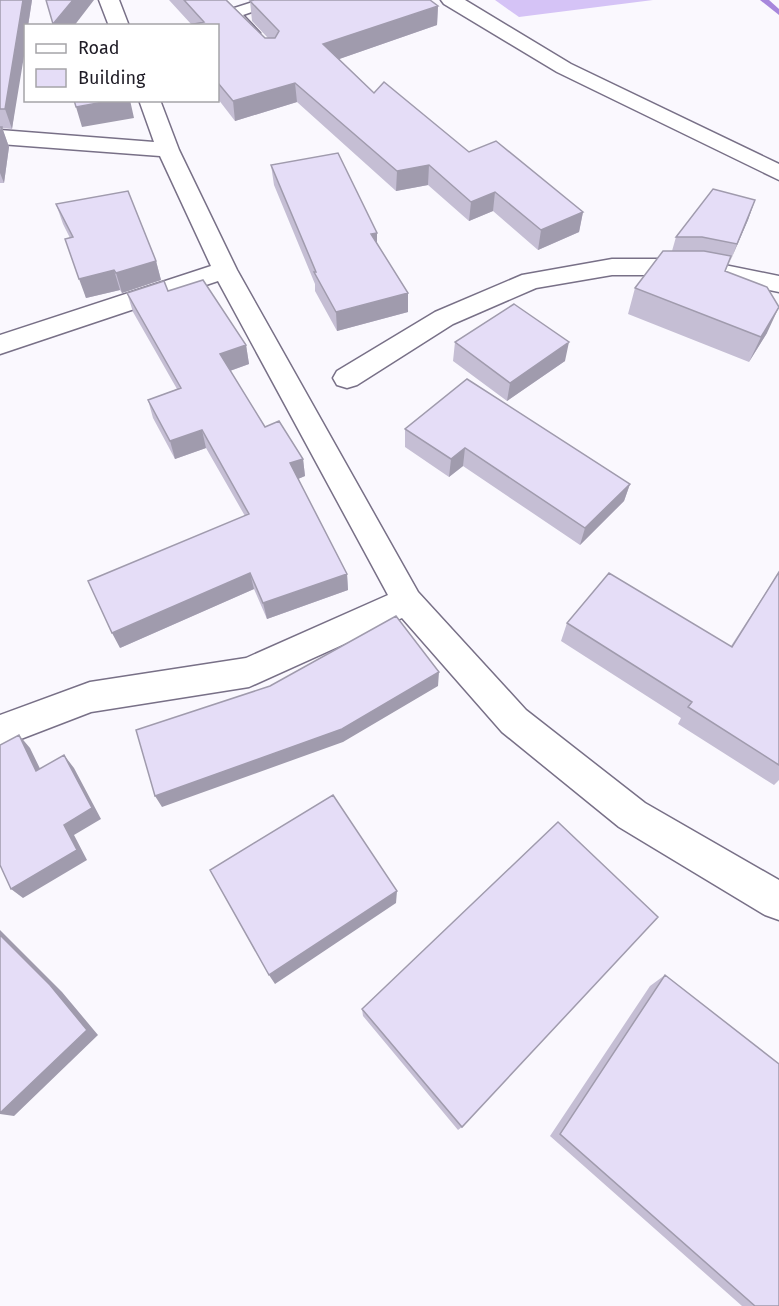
<svg xmlns="http://www.w3.org/2000/svg" width="779" height="1306" font-family="'Fira Sans',sans-serif">
  <rect width="100%" height="100%" fill="#faf8fe"/>
  <!-- green -->
  <path fill="#d5c3f6" d="M 495,0 L 653,0 L 519,17 Z"/>
  <g fill="none" stroke-linecap="round" stroke-linejoin="round">
    <!-- stream -->
    <path fill="#a787dc" fill-rule="evenodd" d="M 760,0 L 769,0 L 779,9 L 779,15 Z"/>
    <!-- service casing -->
    <g stroke="#787087" stroke-width="3">
      <path id="service" d="M 259,0 L 280,0 L 278,3 L 243,15 L 260,33 L 253,37 L 248,36 L 226,13 L 228,10 Z"/>
    </g>
    <!-- minor casing -->
    <g stroke="#787087" stroke-width="3">
      <path id="minor" d="M 99,0 L 119,0 L 129,26 L 109,26 Z
        M 441,0 L 465,0 L 571,64 L 779,164 L 779,180 L 557,72 L 444,4 Z
        M 139,100 L 160,100 L 179,150 L 237,270 L 418,592 L 526,710 L 645,803 L 779,880 L 779,920 L 765,915 L 619,827 L 502,732 L 402,618 L 249,687 L 91,712 L 0,747 L 0,715 L 90,682 L 246,658 L 388,595 L 218,281 L 0,354 L 0,335 L 211,266 L 160,156 L 0,144 L 0,130 L 154,142 Z
        M 612,259 L 695,259 L 779,276 L 779,292 L 695,275 L 612,275 L 536,288 L 453,324 L 357,385 L 347,388 L 337,385 L 333,378 L 337,371 L 435,312 L 522,275 Z"/>
    </g>
    <!-- service -->
    <use href="#service" fill="#fff" fill-rule="evenodd"/>
    <!-- minor -->
    <use href="#minor" fill="#fff" fill-rule="evenodd"/>
  </g>
  <!-- wall -->
  <path fill="#c5bed4" d="M 0,0 L 32,0 L 28,26 L 26,26 L 12,129 L 2,128 L 9,147 L 4,183 L 0,183 Z
    M 169,0 L 227,0 L 265,38 L 268,38 L 252,21 L 250,1 L 438,6 L 437,25 L 339,59 L 374,93 L 469,152 L 583,212 L 579,232 L 538,250 L 493,211 L 469,221 L 428,185 L 396,191 L 297,102 L 235,121 L 218,99 L 218,26 L 191,24 Z
    M 271,165 L 377,244 L 408,312 L 337,331 L 315,291 L 315,284 L 274,185 Z
    M 755,200 L 748,220 L 725,272 L 767,333 L 749,362 L 628,314 L 635,288 L 672,251 L 676,237 Z
    M 56,204 L 156,261 L 161,280 L 122,293 L 120,290 L 86,298 L 70,238 L 63,224 Z
    M 168,291 L 246,345 L 249,364 L 230,371 L 265,427 L 303,459 L 305,476 L 298,479 L 347,574 L 348,590 L 267,619 L 254,589 L 120,648 L 245,516 L 206,448 L 175,459 L 153,418 L 148,400 L 177,389 L 133,312 L 127,293 Z
    M 455,342 L 565,361 L 507,401 L 453,361 Z
    M 405,429 L 630,484 L 624,501 L 580,545 L 463,466 L 449,477 L 405,447 Z
    M 779,572 L 779,780 L 774,785 L 678,724 L 681,718 L 561,641 L 567,623 L 731,646 Z
    M 665,975 L 779,1306 L 742,1306 L 550,1136 L 650,986 Z
    M 362,1009 L 462,1127 L 458,1130 L 363,1016 Z"/>
  <!-- shaded-wall -->
  <path fill="#a09bad" d="M 23,0 L 32,0 L 28,26 L 26,26 L 26,44 L 12,129 L 5,109 Z
    M 73,0 L 94,0 L 74,26 L 53,26 L 53,24 Z
    M 438,6 L 437,25 L 325,64 L 323,44 Z
    M 295,83 L 297,102 L 235,121 L 233,101 Z
    M 114,100 L 130,100 L 134,118 L 82,127 L 76,107 Z
    M 2,127 L 9,147 L 4,183 L 0,173 L 0,140 Z
    M 429,165 L 428,185 L 396,191 L 397,171 Z
    M 495,192 L 493,211 L 469,221 L 471,202 Z
    M 755,200 L 748,220 L 729,264 L 737,244 Z
    M 583,212 L 579,232 L 538,250 L 541,230 Z
    M 377,233 L 377,253 L 371,234 Z
    M 156,261 L 161,280 L 122,293 L 116,273 Z
    M 114,270 L 120,290 L 86,298 L 79,279 Z
    M 408,293 L 408,312 L 337,331 L 336,312 Z
    M 779,307 L 767,333 L 749,362 L 761,337 Z
    M 569,342 L 565,361 L 507,401 L 510,383 Z
    M 246,345 L 249,364 L 224,373 L 220,354 Z
    M 202,430 L 206,448 L 175,459 L 170,441 Z
    M 465,448 L 463,466 L 449,477 L 451,459 Z
    M 303,459 L 305,476 L 293,481 L 290,463 Z
    M 630,484 L 624,501 L 580,545 L 585,528 Z
    M 250,573 L 254,589 L 120,648 L 112,633 Z
    M 347,574 L 348,590 L 267,619 L 263,603 Z
    M 439,672 L 438,686 L 343,742 L 162,807 L 155,796 Z
    M 19,735 L 30,748 L 47,783 L 36,771 Z
    M 64,755 L 74,768 L 101,819 L 74,835 L 87,860 L 23,898 L 11,889 Z
    M 397,891 L 396,903 L 275,984 L 269,975 Z
    M 0,930 L 62,992 L 98,1035 L 14,1116 L 0,1114 Z"/>
  <!-- building -->
  <path fill="#e5ddf7" stroke="#a09bad" stroke-width="1.5" d="M 0,0 L 23,0 L 5,109 L 0,109 Z
    M 46,0 L 73,0 L 53,24 Z
    M 184,0 L 226,0 L 265,38 L 275,38 L 279,31 L 250,1 L 254,0 L 430,0 L 438,6 L 323,44 L 374,93 L 384,82 L 469,152 L 496,141 L 583,212 L 541,230 L 495,192 L 471,202 L 429,165 L 397,171 L 295,83 L 233,101 L 218,83 L 218,26 L 184,26 L 204,22 Z
    M 74,100 L 114,100 L 76,107 Z
    M 0,127 L 2,127 L 0,140 Z
    M 338,153 L 377,233 L 371,234 L 408,293 L 336,312 L 314,272 L 316,272 L 271,165 Z
    M 713,189 L 755,200 L 737,244 L 702,237 L 676,237 Z
    M 128,191 L 156,261 L 116,273 L 114,270 L 79,279 L 65,239 L 73,237 L 56,204 Z
    M 663,251 L 704,251 L 731,256 L 725,271 L 767,287 L 779,307 L 761,337 L 635,288 Z
    M 203,280 L 246,345 L 220,354 L 265,427 L 279,421 L 303,459 L 290,463 L 347,574 L 263,603 L 250,573 L 112,633 L 88,581 L 249,514 L 202,430 L 170,441 L 148,400 L 181,388 L 127,293 L 164,281 L 168,291 Z
    M 514,304 L 569,342 L 510,383 L 455,342 Z
    M 467,379 L 630,484 L 585,528 L 465,448 L 451,459 L 405,429 Z
    M 779,572 L 779,765 L 688,707 L 692,702 L 567,623 L 609,573 L 732,647 Z
    M 396,616 L 439,672 L 342,729 L 155,796 L 136,730 L 270,686 Z
    M 19,735 L 36,771 L 64,755 L 92,808 L 64,825 L 77,850 L 11,889 L 0,865 L 0,745 Z
    M 333,795 L 397,891 L 269,975 L 210,870 Z
    M 558,822 L 658,917 L 462,1127 L 362,1009 Z
    M 0,935 L 50,985 L 87,1030 L 0,1113 Z
    M 665,975 L 779,1064 L 779,1306 L 755,1306 L 560,1134 Z"/>
  <!-- legend -->
  <rect x="24" y="24" width="195" height="78" fill="#ffffff" stroke="#a5a4a8" stroke-width="1.5"/>
  <rect x="36" y="44" width="30" height="9" fill="#ffffff" stroke="#a5a4a8" stroke-width="1.5"/>
  <text x="78" y="54" font-size="18" fill="#1f1c26">Road</text>
  <rect x="36" y="69" width="30" height="18" fill="#e5ddf7" stroke="#a5a4a8" stroke-width="1.5"/>
  <text x="78" y="84" font-size="18" fill="#1f1c26">Building</text>
</svg>
